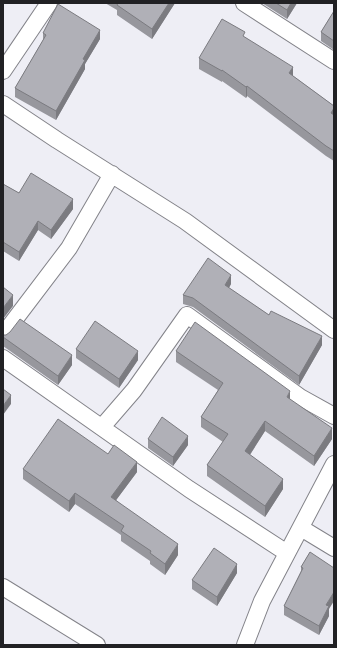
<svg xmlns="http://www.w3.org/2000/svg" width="337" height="648" font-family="'Fira Sans',sans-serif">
  <rect width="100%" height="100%" fill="#eeeef5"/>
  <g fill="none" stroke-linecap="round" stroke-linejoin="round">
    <!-- street casing -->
    <g stroke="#838389" stroke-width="18">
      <path id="street" d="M 244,3 L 334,61
        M 3,71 L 49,3
        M 3,104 L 57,140 L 185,221 L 334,330
        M 3,335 L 69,248 L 112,174
        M 3,358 L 189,489 L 287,553
        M 102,427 L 134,390 L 187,315 L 300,397 L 334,416
        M 301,528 L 334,548
        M 3,587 L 97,645
        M 245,645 L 262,601 L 334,464"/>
    </g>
    <!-- street -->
    <use href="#street" stroke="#fff" stroke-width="16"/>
  </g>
  <!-- wall -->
  <path fill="#97979d" d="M 105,3 L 175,3 L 152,39 L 117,15 L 117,10 Z
    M 262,3 L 297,3 L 287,19 Z
    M 334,11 L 334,50 L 321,41 L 321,32 Z
    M 43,33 L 100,39 L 85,64 L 85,69 L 56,120 L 15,97 L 15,88 L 43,40 Z
    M 245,37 L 293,76 L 334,106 L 334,161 L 326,156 L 247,96 L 246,98 L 222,81 L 222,82 L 199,69 L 199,58 Z
    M 3,184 L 19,193 L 73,209 L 51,239 L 38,230 L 19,261 L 3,251 Z
    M 231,284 L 229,288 L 269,315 L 322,345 L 299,385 L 193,307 L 183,304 L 183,295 Z
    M 3,335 L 72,365 L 58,385 L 3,346 Z
    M 76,349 L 138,360 L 119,388 L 76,358 Z
    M 176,351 L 290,399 L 332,439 L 314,466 L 265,431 L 250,455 L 283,489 L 265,517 L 207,476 L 207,465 L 223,442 L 201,427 L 201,417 L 218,390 L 176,362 Z
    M 148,439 L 188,445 L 173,466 L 148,448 Z
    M 108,454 L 137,472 L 116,500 L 178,555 L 165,575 L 150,564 L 150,561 L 121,541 L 121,535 L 75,504 L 69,512 L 23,479 L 23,469 Z
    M 310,552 L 329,609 L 329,616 L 319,635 L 284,615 L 284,606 L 301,571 L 301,567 Z
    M 237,573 L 217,606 L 192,589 L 192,580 Z"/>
  <!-- shaded-wall -->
  <path fill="#7b7b80" d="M 169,3 L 175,3 L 152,39 L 152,29 Z
    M 291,3 L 297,3 L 287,19 L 287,10 Z
    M 100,30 L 100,39 L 85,64 L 85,69 L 56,120 L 56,111 L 83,59 Z
    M 293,67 L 293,78 L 289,73 Z
    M 247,86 L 247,96 L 246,98 L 246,87 Z
    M 334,108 L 334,118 L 331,113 Z
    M 73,199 L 73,209 L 51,239 L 51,230 Z
    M 38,221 L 38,230 L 19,261 L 19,252 Z
    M 231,275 L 231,284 L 225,294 L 225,285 Z
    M 13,295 L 13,306 L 3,319 L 3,308 Z
    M 322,336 L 322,345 L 299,385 L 299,376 Z
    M 138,351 L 138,360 L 119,388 L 119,379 Z
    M 72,355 L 72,365 L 58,385 L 58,376 Z
    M 290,391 L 290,401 L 287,397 Z
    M 11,395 L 11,404 L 3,415 L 3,406 Z
    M 265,421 L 265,431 L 245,462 L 245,451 Z
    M 332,428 L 332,439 L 314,466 L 314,456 Z
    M 188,436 L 188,445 L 173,466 L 173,457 Z
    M 137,462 L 137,472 L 111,507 L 111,497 Z
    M 283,479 L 283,489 L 265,517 L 265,506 Z
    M 75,493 L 75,504 L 69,512 L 69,501 Z
    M 178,544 L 178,555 L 165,575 L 165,564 Z
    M 237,564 L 237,573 L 217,606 L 217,597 Z
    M 334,592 L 334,601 L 329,609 L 329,616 L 319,635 L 319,626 L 326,605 Z"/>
  <!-- building -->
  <path fill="#b0b0b7" stroke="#7b7b80" d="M 118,3 L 169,3 L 152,29 L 117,5 Z
    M 276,3 L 291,3 L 287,10 Z
    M 58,4 L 100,30 L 83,59 L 85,60 L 56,111 L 15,88 L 46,35 L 43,33 Z
    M 334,11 L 334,41 L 321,32 Z
    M 222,19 L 245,32 L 243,36 L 293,67 L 289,73 L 334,106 L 334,108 L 331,113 L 334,115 L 334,151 L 326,146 L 247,86 L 246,87 L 222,70 L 222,71 L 199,58 Z
    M 31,173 L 73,199 L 51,230 L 38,221 L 19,252 L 3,242 L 3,184 L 19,193 Z
    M 208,258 L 231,275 L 225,285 L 269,315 L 271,311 L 322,336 L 299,376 L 193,298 L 183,295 Z
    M 3,287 L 13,295 L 3,308 Z
    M 20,319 L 72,355 L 58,376 L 3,337 L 3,335 L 6,335 L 10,332 Z
    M 95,321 L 138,351 L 119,379 L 76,349 Z
    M 195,322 L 290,391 L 287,397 L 332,428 L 314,456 L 265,421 L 245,451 L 283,479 L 265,506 L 207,465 L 228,434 L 201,417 L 223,383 L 176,351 Z
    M 3,389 L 11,395 L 3,406 Z
    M 162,417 L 188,436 L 173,457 L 148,439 Z
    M 58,419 L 108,454 L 114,445 L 137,462 L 111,497 L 178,544 L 165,564 L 150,553 L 151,551 L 121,531 L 124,526 L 75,493 L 69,501 L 23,469 Z
    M 214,548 L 237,564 L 217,597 L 192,580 Z
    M 310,552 L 334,568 L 334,592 L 326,605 L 329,606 L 319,626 L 284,606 L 303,568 L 301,567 Z"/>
  <!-- border -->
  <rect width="337" height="648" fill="none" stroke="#212124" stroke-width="8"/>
</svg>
